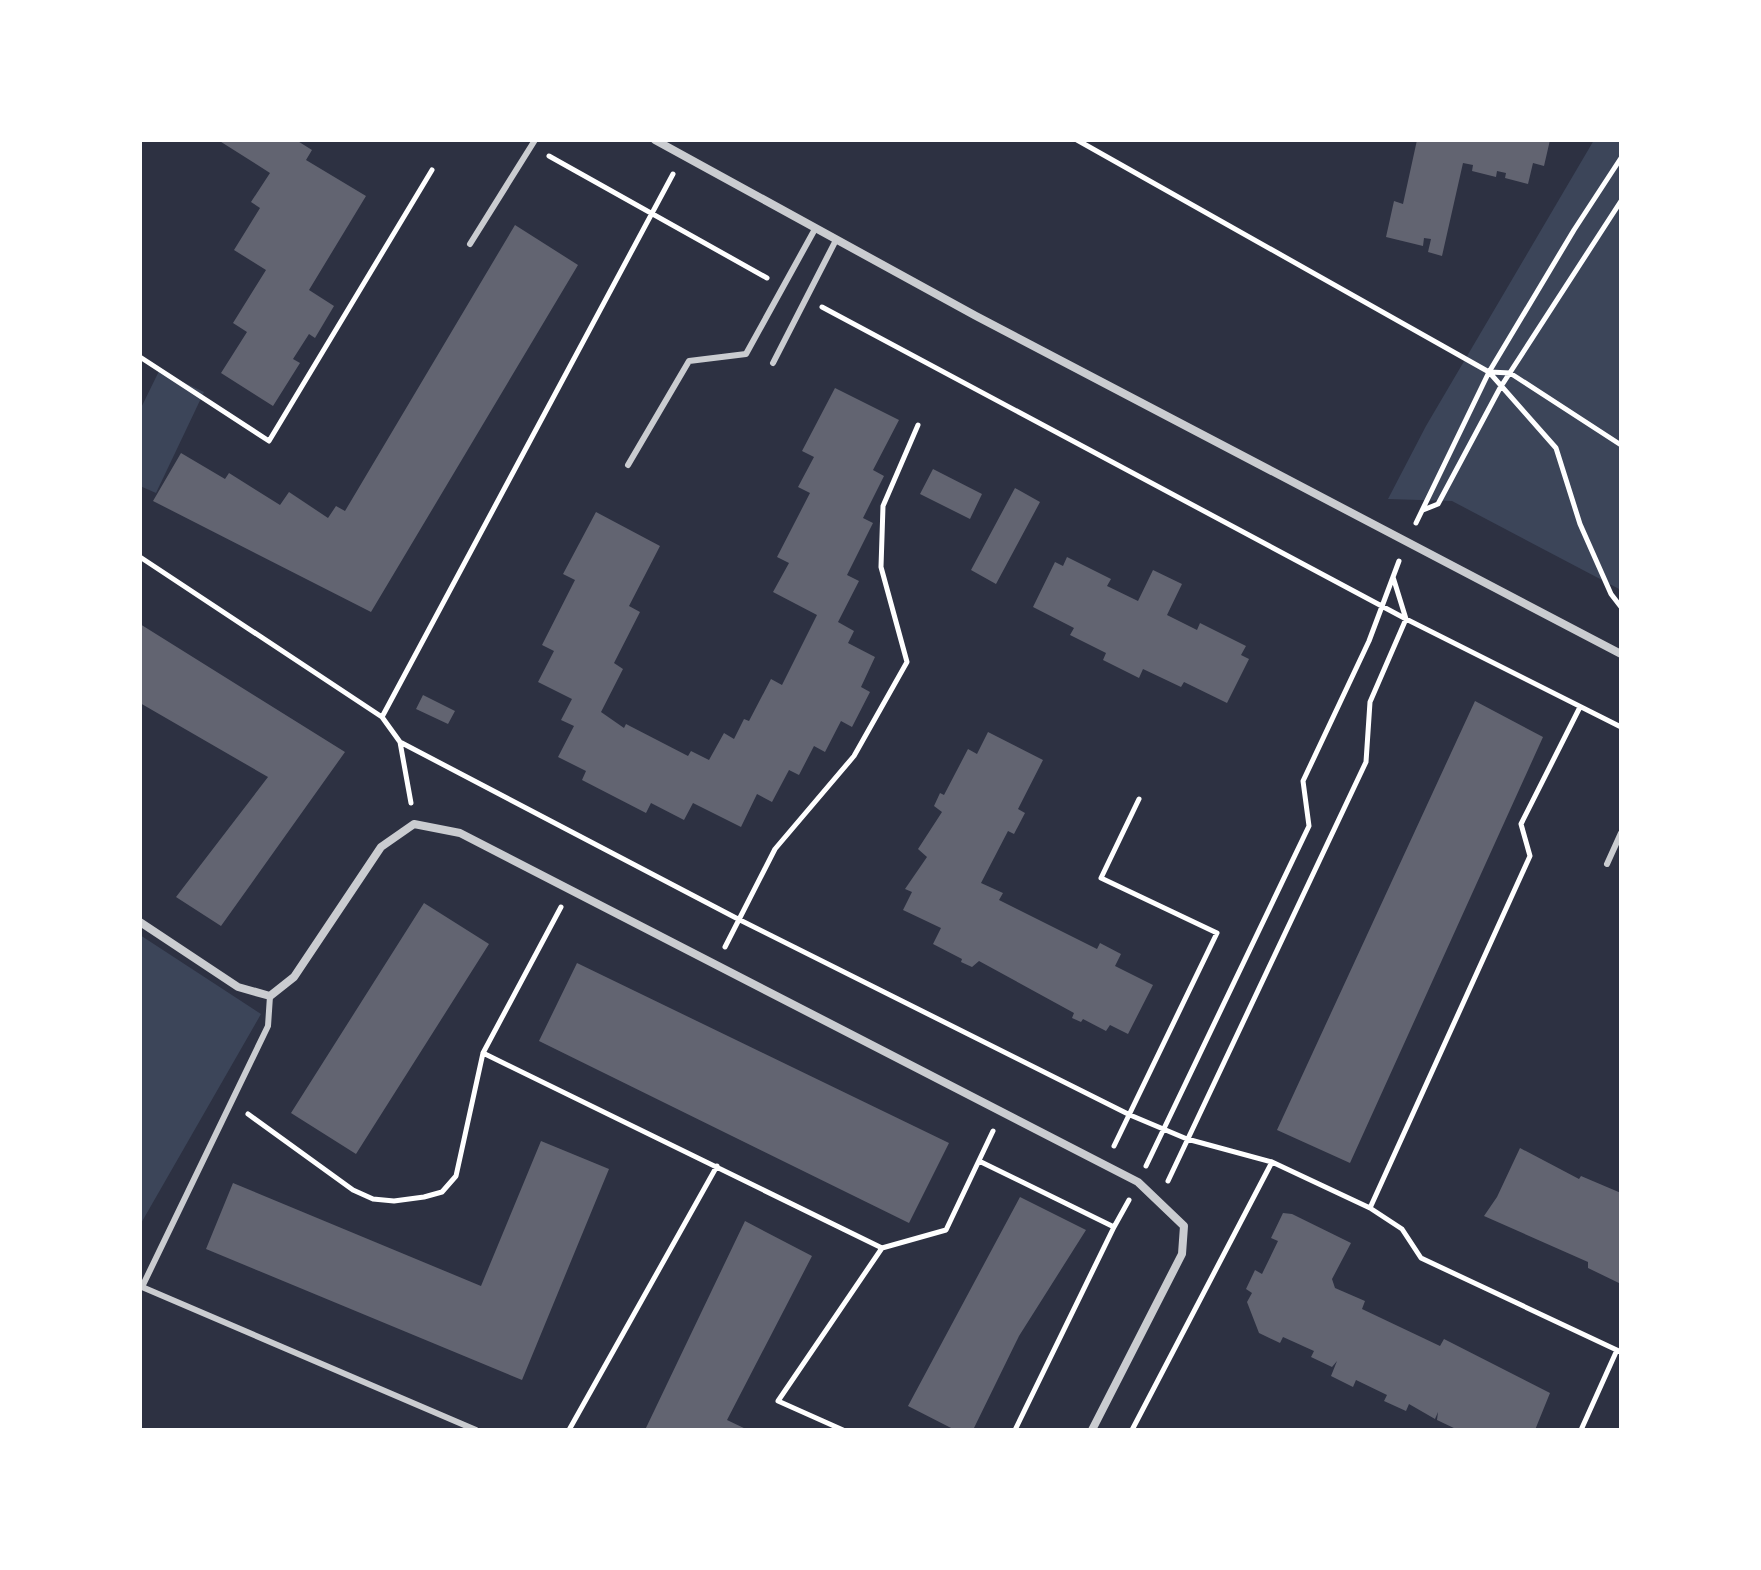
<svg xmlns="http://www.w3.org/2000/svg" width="1761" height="1570" font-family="Poppins,sans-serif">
  <rect width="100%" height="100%" fill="#2d3142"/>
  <!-- green -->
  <path fill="#3c4559" d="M 1594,140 L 1621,140 L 1621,590 L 1452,501 L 1388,499 L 1426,426 Z
    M 159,371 L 204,392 L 156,493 L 140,486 L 140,410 Z
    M 140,935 L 261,1014 L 140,1225 Z"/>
  <!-- building -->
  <path fill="#626471" d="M 218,140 L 296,140 L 312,150 L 306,160 L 366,196 L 309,290 L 334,306 L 315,338 L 309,334 L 293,359 L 300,363 L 273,406 L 221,373 L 247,332 L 233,323 L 266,270 L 234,250 L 260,208 L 251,202 L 270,173 Z
    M 1417,140 L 1550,140 L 1544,166 L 1533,163 L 1528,184 L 1505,178 L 1506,173 L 1497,171 L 1496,177 L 1472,171 L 1473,165 L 1463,163 L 1442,256 L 1428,252 L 1431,239 L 1424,238 L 1423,246 L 1386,237 L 1394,201 L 1403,204 Z
    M 515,225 L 578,265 L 371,612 L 153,501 L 181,453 L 225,479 L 229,473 L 280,505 L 289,492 L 328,518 L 336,506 L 345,511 Z
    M 835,388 L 899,420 L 873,470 L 884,476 L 863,518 L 873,523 L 847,575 L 859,581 L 838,622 L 854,631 L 848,643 L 875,657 L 861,687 L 870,692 L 852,727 L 841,721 L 825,752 L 814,746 L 799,775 L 789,770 L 772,802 L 757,794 L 741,827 L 693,803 L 684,820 L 651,803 L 646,813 L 582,780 L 586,771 L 558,757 L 574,726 L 561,720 L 572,699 L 538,682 L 554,651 L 542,645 L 575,580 L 563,574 L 596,512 L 660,546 L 629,606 L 640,612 L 614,663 L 623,669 L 601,712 L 624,728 L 626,724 L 688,756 L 691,751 L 709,760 L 724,733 L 734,739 L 744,719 L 749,721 L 771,679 L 782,685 L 817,615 L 773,592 L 789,563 L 777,557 L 810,493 L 798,487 L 814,457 L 802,451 Z
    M 933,469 L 982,494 L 970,519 L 920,494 Z
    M 1015,488 L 1040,502 L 996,584 L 971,570 Z
    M 1067,557 L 1111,579 L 1107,586 L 1138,601 L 1153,570 L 1182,584 L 1167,615 L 1197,630 L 1200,623 L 1246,646 L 1241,655 L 1249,659 L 1227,703 L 1184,682 L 1181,687 L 1143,669 L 1139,678 L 1103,660 L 1106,653 L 1070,635 L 1074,628 L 1033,607 L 1055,562 L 1063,566 Z
    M 140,624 L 345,752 L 221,926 L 176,897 L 268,777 L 140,703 Z
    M 423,695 L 455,711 L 448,724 L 416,709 Z
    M 1475,701 L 1543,737 L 1350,1163 L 1277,1130 Z
    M 988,732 L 1043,760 L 1018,809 L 1025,813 L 1014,834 L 1008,831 L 981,883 L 1003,893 L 999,900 L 1097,949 L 1100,943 L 1121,954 L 1115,966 L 1153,985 L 1128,1034 L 1110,1025 L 1106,1031 L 1083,1019 L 1081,1022 L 1072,1018 L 1074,1013 L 979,961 L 972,967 L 961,962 L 962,959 L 933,944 L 941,928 L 903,910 L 912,892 L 905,889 L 927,857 L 918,849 L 942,812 L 934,806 L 940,793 L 944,795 L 968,749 L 977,754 Z
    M 424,903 L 489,944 L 356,1154 L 291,1113 Z
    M 577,963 L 949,1143 L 909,1223 L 539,1041 Z
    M 541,1141 L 609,1169 L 522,1380 L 206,1249 L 233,1183 L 481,1286 Z
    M 1520,1148 L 1579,1179 L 1581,1176 L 1621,1193 L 1621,1284 L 1588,1268 L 1588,1262 L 1484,1216 L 1497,1197 Z
    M 1020,1197 L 1086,1230 L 1019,1336 L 973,1430 L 955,1430 L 908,1406 Z
    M 1283,1213 L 1292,1214 L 1351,1243 L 1332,1279 L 1335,1288 L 1365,1301 L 1362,1309 L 1440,1346 L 1444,1339 L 1550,1393 L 1535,1430 L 1458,1430 L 1437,1420 L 1438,1412 L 1435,1419 L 1409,1404 L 1406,1411 L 1384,1401 L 1387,1395 L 1356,1380 L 1353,1387 L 1331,1376 L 1337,1361 L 1332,1367 L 1311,1357 L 1314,1351 L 1283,1337 L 1280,1343 L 1259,1333 L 1247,1302 L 1252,1293 L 1246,1289 L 1255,1270 L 1262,1274 L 1278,1241 L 1271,1238 Z
    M 745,1221 L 812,1256 L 727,1420 L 748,1430 L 645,1430 Z"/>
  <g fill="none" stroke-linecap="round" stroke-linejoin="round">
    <!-- path -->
    <path stroke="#fff" stroke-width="5" d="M 1077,140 L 1489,372 L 1556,448 L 1580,524 L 1611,594 L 1621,607
      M 549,156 L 767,278
      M 822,307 L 1406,619 L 1621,727
      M 140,357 L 269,441 L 432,170
      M 1490,372 L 1510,373 L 1621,445
      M 1423,510 L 1438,504 L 1500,388 L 1621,201
      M 1416,523 L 1489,372 L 1574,230 L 1621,158
      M 140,557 L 382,717 L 400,742 L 411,803
      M 382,717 L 673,174
      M 400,742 L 738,919 L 1130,1115 L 1187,1139 L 1272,1162 L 1370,1208 L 1402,1229 L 1421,1258 L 1621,1352
      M 561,907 L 483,1053 L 882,1248 L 946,1230 L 993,1131
      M 725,947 L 775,849 L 854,756 L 907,662 L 881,567 L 883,506 L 918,425
      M 248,1114 L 353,1190 L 373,1199 L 394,1201 L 424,1197 L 442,1192 L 456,1176 L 483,1053
      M 1114,1146 L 1217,933 L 1101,878 L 1139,799
      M 979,1161 L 1114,1227 L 1015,1430
      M 1146,1166 L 1309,826 L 1303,781 L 1369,641 L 1399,561
      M 1168,1181 L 1366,762 L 1370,702 L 1406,619 L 1393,577
      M 1370,1208 L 1530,856 L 1521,824 L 1580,707
      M 1114,1227 L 1129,1200
      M 569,1430 L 717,1166
      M 843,1430 L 778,1401 L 882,1248
      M 1132,1430 L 1272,1162
      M 1581,1430 L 1617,1350"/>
    <!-- service -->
    <path stroke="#caccd0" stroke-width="6" d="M 470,244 L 535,140
      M 773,363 L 836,240
      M 628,465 L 689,361 L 746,354 L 815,229
      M 1607,864 L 1621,833
      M 270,996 L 268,1026 L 142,1287 L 476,1430"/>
    <!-- minor -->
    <path stroke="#caccd0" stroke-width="8" d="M 655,140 L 976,316 L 1621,654
      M 140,922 L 238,987 L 270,996 L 294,977 L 381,847 L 414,824 L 460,833 L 1138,1182 L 1184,1226 L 1182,1254 L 1092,1430"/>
  </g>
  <!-- border -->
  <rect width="1761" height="1570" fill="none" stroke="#ffffff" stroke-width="284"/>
</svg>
